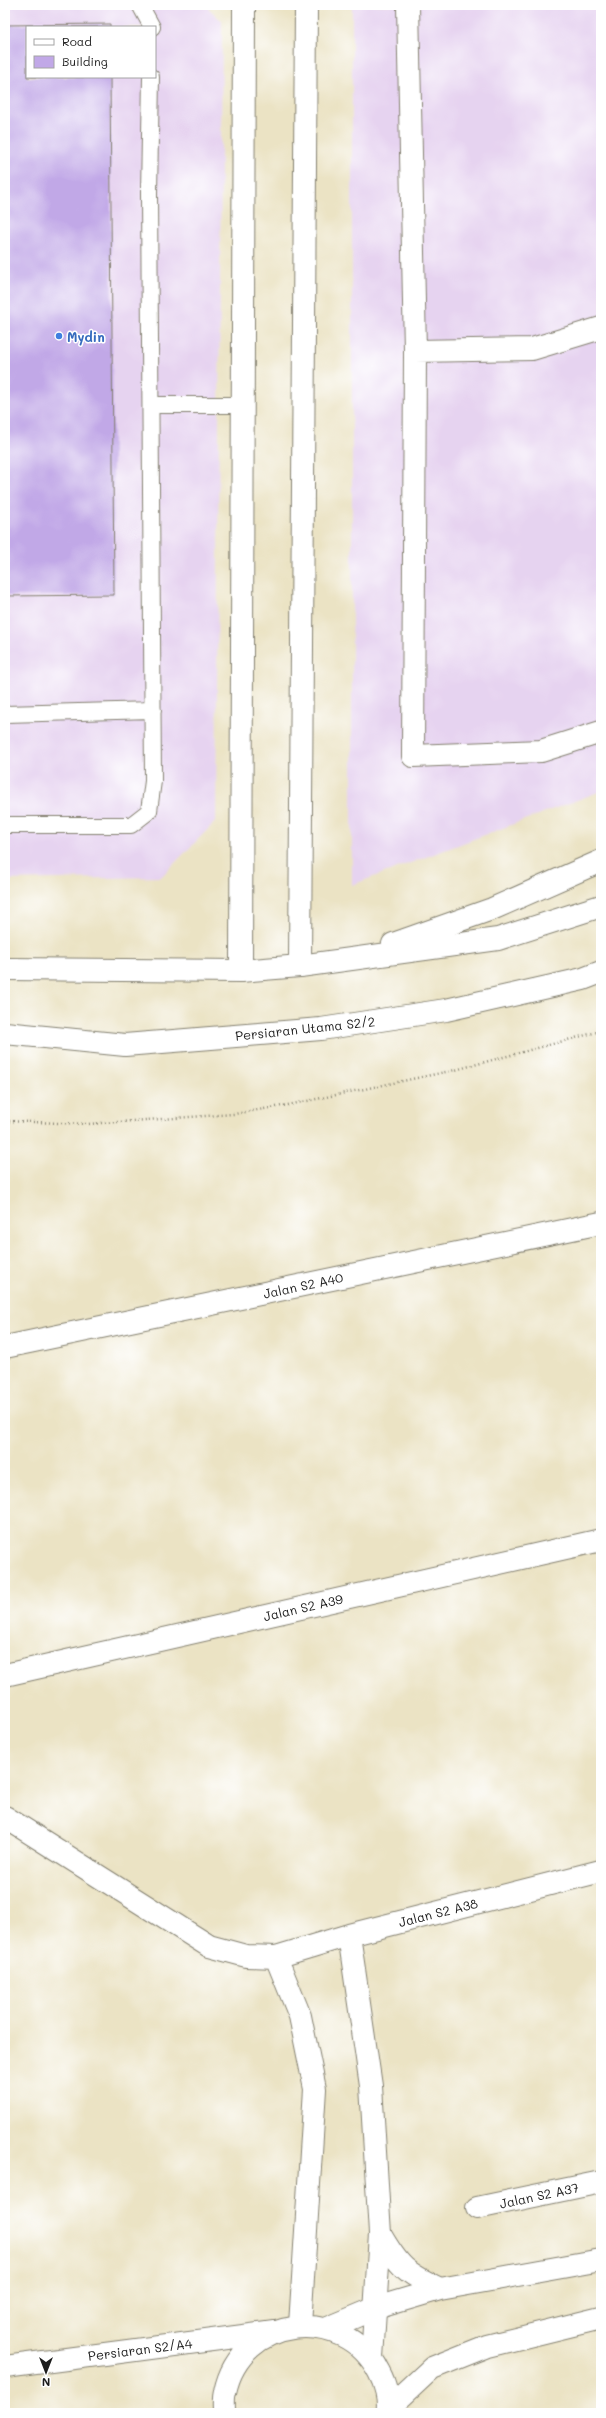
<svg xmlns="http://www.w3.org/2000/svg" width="606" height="2418" font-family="Mali,sans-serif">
  <rect width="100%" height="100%" fill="#fff"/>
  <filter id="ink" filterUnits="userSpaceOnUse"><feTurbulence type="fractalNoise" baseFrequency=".025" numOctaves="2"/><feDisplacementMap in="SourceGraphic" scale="8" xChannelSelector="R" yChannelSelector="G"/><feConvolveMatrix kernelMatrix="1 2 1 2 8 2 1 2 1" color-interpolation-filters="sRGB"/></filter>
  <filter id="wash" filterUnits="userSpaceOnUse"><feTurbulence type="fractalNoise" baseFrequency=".012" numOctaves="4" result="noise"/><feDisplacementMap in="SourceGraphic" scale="16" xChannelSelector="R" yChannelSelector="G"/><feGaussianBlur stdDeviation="0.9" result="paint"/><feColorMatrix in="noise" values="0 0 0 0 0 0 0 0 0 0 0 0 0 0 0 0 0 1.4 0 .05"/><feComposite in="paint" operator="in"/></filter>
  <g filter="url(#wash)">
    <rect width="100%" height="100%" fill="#ebe3c4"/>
    <!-- built -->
    <path fill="#e6d3f0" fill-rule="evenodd" d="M 5,5 L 205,5 L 222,21 L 216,821 L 161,877 L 5,880 ZM 27,27 L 155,27 L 155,77 L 27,77 Z
      M 352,5 L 601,5 L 601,791 L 352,885 Z"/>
    <g id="blocks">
      <!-- building -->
      <path fill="#c1a8e7" d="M 110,24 L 110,27 L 27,27 L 27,77 L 110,77 L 114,595 L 5,596 L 5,25 Z"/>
    </g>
  </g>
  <g filter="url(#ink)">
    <use href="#blocks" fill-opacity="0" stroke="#848070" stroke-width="1"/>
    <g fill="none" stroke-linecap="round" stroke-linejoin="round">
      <!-- service casing -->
      <g stroke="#848070" stroke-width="18">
        <path id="service" d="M 140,5 L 152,27
          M 151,405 L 242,405
          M 5,714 L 153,710
          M 5,825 L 131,825 L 149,811 L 153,781 L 149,193 L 151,77"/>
      </g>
      <!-- minor casing -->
      <g stroke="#848070" stroke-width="24">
        <path id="minor" d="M 408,5 L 415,351 L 413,756 L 541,751 L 601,732
          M 415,351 L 532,349 L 601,328
          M 5,1347 L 601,1223
          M 5,1675 L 601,1540
          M 5,1817 L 209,1946 L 246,1956 L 276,1957 L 349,1935 L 601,1871
          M 349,1935 L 371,2086 L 380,2234 L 372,2358
          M 276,1957 L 300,2016 L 315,2089 L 300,2325
          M 477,2208 L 601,2182"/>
      </g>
      <!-- tertiary casing -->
      <g stroke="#848070" stroke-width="24">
        <path id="tertiary" d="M 300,966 L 306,5
          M 241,971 L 244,5
          M 380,2234 C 399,2267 406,2273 440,2289
          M 328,2328 L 376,2308 L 440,2289 L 601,2260
          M 388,2409 L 432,2368 L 487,2346 L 601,2318"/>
      </g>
      <!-- secondary casing -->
      <g stroke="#848070" stroke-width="24">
        <path id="secondary" d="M 5,2367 L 274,2332
          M 224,2413 C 224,2406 223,2398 225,2392 C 241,2315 344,2304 379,2372 C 385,2383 390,2400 387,2413"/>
      </g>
      <!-- primary casing -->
      <g stroke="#848070" stroke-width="24">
        <path id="primary" d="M 393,944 L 492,909 L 601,861
          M 5,969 L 241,971 L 300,966 L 498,939 L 601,906
          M 5,1033 L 125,1045 L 321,1029 L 446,1010 L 583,979 L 601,972"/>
      </g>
      <!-- path -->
      <path stroke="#848070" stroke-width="2.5" stroke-dasharray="1 3" stroke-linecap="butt" d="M 5,1121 L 88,1124 L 234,1114 L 288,1105 L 455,1070 L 601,1031"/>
      <!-- service -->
      <use href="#service" stroke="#fff" stroke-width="16"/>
      <!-- minor -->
      <use href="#minor" stroke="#fff" stroke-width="22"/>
      <!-- tertiary -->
      <use href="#tertiary" stroke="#fff" stroke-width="22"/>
      <!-- secondary -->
      <use href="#secondary" stroke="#fff" stroke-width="22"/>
      <!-- primary -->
      <use href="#primary" stroke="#fff" stroke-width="22"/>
    </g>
  </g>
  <!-- markers -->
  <circle fill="#3f7fe0" stroke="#fff" stroke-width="1.5" cx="59" cy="336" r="4"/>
  <g text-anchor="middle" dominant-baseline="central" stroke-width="3" stroke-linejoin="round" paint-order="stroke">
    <!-- shop labels -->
    <g font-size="13" font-weight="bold" fill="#366cbe" stroke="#fff" text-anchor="start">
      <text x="67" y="336">Mydin</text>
    </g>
    <!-- street labels -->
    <g font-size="13" fill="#1c1c1c" stroke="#fff">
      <text transform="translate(305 1028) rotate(-6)">Persiaran Utama S2/2</text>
      <text transform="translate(303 1285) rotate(-12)">Jalan S2 A40</text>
      <text transform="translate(303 1607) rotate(-13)">Jalan S2 A39</text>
      <text transform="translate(438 1912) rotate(-14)">Jalan S2 A38</text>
      <text transform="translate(539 2195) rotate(-12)">Jalan S2 A37</text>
      <text transform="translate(140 2349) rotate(-7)">Persiaran S2/A4</text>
    </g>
  </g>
  <!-- margin -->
  <rect width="606" height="2418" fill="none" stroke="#fff" stroke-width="20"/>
  <!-- legend -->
  <rect x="26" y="26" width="130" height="52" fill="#ffffff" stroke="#a4a4a4"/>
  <rect x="34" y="39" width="20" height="6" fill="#ffffff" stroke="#a4a4a4"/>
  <text x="62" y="46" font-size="12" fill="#1c1c1c">Road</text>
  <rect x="34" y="56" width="20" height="12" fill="#c1a8e7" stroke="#a4a4a4"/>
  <text x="62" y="66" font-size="12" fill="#1c1c1c">Building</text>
  <!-- north arrow -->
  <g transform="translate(46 2372) rotate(180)" stroke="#ffffff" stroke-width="3" paint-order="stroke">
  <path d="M0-3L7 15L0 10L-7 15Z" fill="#1c1c1c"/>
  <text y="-6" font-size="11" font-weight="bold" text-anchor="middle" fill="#1c1c1c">N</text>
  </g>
</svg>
